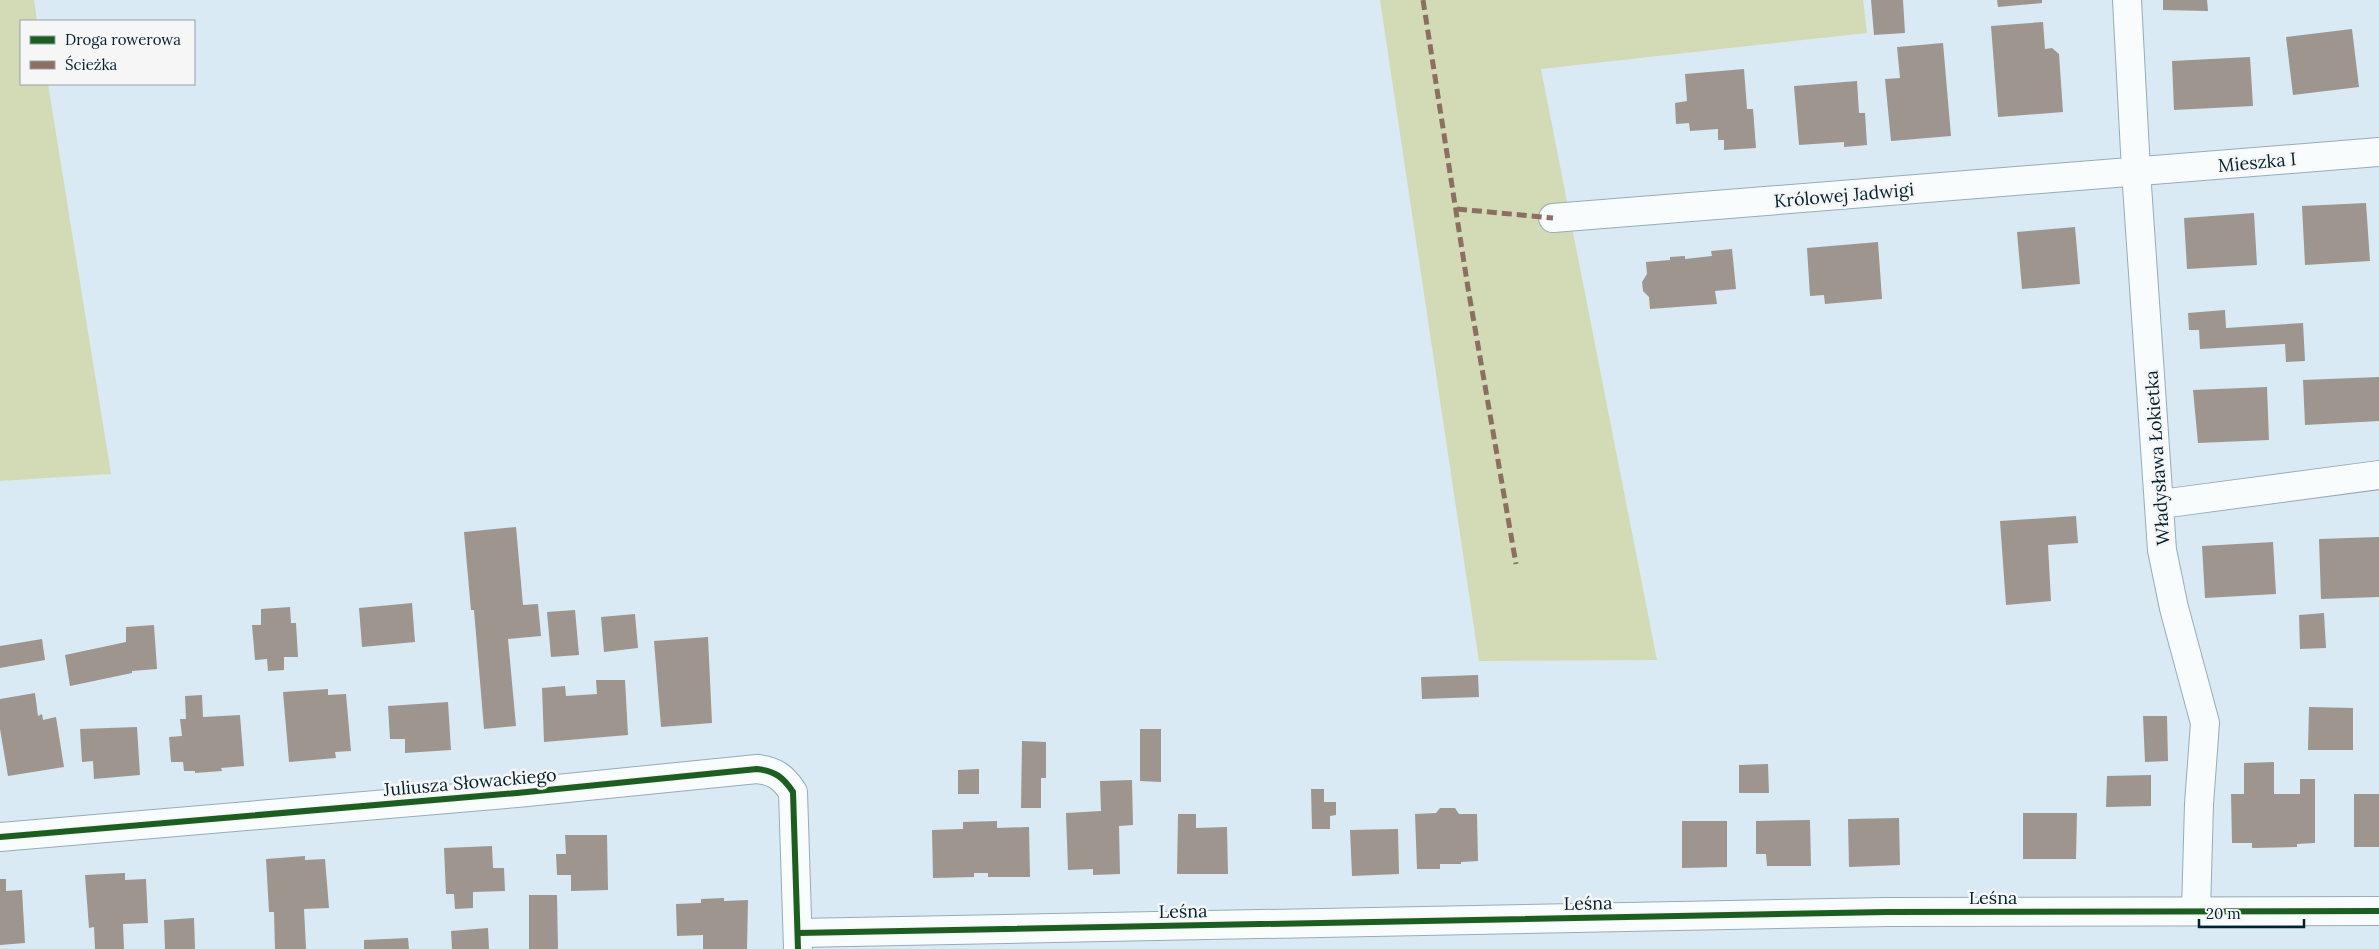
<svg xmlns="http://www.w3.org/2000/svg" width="2379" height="949" font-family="Lora,serif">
  <rect width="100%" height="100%" fill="#daeaf4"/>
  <!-- green -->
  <path fill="#d2dbb6" d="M 0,0 L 34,0 L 37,21 L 21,21 L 21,84 L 48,84 L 111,474 L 0,481 Z
    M 1380,0 L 1863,0 L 1867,33 L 1541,69 L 1657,660 L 1479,661 Z"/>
  <!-- building -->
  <path fill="#9e958e" d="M 1871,0 L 1903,0 L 1905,33 L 1874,35 Z
    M 1997,0 L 2042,0 L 2042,3 L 1998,7 Z
    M 2163,0 L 2207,0 L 2208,11 L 2163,10 Z
    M 2043,22 L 2045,49 L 2052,48 L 2059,54 L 2063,112 L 1998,117 L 1991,26 Z
    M 2352,29 L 2359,87 L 2293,95 L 2286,37 Z
    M 1943,43 L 1951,136 L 1891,141 L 1885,79 L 1900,78 L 1897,47 Z
    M 2250,57 L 2253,106 L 2174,110 L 2172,61 Z
    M 1744,69 L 1747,109 L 1753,109 L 1756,148 L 1724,150 L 1724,140 L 1718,140 L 1718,129 L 1690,131 L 1689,123 L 1676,124 L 1675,103 L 1687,101 L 1685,74 Z
    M 1857,81 L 1859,113 L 1865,113 L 1867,145 L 1844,147 L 1844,142 L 1799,145 L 1794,86 Z
    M 2366,203 L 2370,261 L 2305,265 L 2302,206 Z
    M 2254,213 L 2257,265 L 2187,269 L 2184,218 Z
    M 2075,227 L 2080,284 L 2022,289 L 2017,232 Z
    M 1878,242 L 1882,299 L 1825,304 L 1824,295 L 1810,296 L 1807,248 Z
    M 1732,249 L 1736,289 L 1715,291 L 1717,304 L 1650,309 L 1649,297 L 1643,291 L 1642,282 L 1647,274 L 1646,262 L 1670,260 L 1670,257 L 1685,256 L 1685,259 L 1712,256 L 1711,251 Z
    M 2225,310 L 2226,328 L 2303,323 L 2305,361 L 2286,362 L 2285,344 L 2200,349 L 2199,330 L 2189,330 L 2188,313 Z
    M 2379,377 L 2379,421 L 2305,425 L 2303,380 Z
    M 2267,387 L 2269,440 L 2198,443 L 2193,390 Z
    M 2076,516 L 2078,543 L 2048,545 L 2051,601 L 2006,605 L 2000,521 Z
    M 516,527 L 523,605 L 538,604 L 541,636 L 508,639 L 516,726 L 484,729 L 474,610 L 471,610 L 464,532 Z
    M 2379,537 L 2379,597 L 2321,599 L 2319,539 Z
    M 2273,542 L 2276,594 L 2205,598 L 2202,546 Z
    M 412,603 L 415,642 L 362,647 L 359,608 Z
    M 290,607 L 291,623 L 296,623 L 298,657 L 284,657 L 284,670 L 268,671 L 267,659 L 255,660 L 252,625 L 261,625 L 261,609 Z
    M 575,610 L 579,655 L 551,657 L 547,612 Z
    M 2324,613 L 2326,648 L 2300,649 L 2299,615 Z
    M 635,614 L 638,648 L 604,652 L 601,617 Z
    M 154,625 L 157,669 L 132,671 L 132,673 L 70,686 L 65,655 L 126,642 L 126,627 Z
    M 708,637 L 712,723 L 661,727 L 654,641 Z
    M 42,639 L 45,660 L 0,668 L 0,646 Z
    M 1478,675 L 1479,697 L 1422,699 L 1421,677 Z
    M 596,680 L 625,680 L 628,735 L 544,742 L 542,688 L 565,686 L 566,696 L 597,694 Z
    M 328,689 L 328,695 L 346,694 L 351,751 L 335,752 L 336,758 L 289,762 L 283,692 Z
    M 35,693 L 38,716 L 42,714 L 43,720 L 56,717 L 64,767 L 8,776 L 0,729 L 0,699 Z
    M 202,695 L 203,717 L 240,715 L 244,766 L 221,768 L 222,771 L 195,773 L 195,771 L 184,771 L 183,762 L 171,762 L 169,737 L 182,736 L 180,719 L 186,719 L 185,696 Z
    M 448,702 L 451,750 L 405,753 L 405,739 L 390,739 L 388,706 Z
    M 2309,707 L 2353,708 L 2353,750 L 2308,750 Z
    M 2143,716 L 2167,716 L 2168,761 L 2145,762 Z
    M 137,727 L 140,775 L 94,779 L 93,761 L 82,762 L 80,729 Z
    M 1140,729 L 1161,729 L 1161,782 L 1140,781 Z
    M 1022,741 L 1046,742 L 1046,778 L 1041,778 L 1041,808 L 1021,808 Z
    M 2274,762 L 2274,794 L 2300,794 L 2300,779 L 2315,779 L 2315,843 L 2297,844 L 2297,847 L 2252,848 L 2252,843 L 2232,843 L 2231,794 L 2244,794 L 2244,763 Z
    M 1768,764 L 1769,793 L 1739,793 L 1739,765 Z
    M 979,769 L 979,794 L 958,794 L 958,770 Z
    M 2151,775 L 2151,806 L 2106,807 L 2107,776 Z
    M 1132,780 L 1133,825 L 1119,826 L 1120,874 L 1093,875 L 1093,869 L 1068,870 L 1066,813 L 1101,811 L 1100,781 Z
    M 1311,789 L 1324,789 L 1324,802 L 1336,802 L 1336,815 L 1330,816 L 1330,829 L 1312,829 Z
    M 2354,794 L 2379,794 L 2379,847 L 2354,847 Z
    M 1440,808 L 1455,808 L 1459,814 L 1477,814 L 1478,861 L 1461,862 L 1461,864 L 1440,864 L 1440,869 L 1417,869 L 1415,814 L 1436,813 Z
    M 2023,813 L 2077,813 L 2076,859 L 2023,859 Z
    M 1178,814 L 1196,814 L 1196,828 L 1227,827 L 1228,874 L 1177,874 Z
    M 1899,818 L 1900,865 L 1849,867 L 1848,819 Z
    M 1810,820 L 1811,866 L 1767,866 L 1766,854 L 1756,854 L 1756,821 Z
    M 997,821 L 997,828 L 1029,827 L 1030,877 L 988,877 L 988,873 L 974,873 L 974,877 L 933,878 L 932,830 L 963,829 L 963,822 Z
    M 1682,821 L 1727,821 L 1727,867 L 1682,868 Z
    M 1398,829 L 1399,874 L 1352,876 L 1350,830 Z
    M 565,835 L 607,835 L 608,890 L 571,891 L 571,875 L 557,875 L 556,854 L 566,854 Z
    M 492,846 L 493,868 L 504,868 L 505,891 L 473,892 L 473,908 L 455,909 L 454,894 L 446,894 L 444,848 Z
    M 305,856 L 305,860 L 325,859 L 329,908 L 304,909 L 306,949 L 275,949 L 274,912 L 269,912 L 266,859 Z
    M 125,873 L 125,880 L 146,879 L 148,923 L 123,924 L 124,949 L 95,949 L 94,927 L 89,928 L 85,875 Z
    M 0,879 L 6,879 L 6,891 L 22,890 L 25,943 L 0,945 Z
    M 529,895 L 557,895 L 558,949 L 529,949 Z
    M 724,898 L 724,901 L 748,900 L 747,949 L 703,949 L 703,935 L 677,936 L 676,904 L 701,903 L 701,899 Z
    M 194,918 L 195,949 L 165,949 L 164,920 Z
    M 488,928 L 489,949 L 452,949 L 451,931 Z
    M 408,938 L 409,949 L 364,949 L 364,940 Z"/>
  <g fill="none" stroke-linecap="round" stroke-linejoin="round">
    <!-- street casing -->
    <g stroke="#95acb8" stroke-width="30">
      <path id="street" d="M 2127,0 L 2136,171 L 2162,550 L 2174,608 L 2205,723 L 2199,804 L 2196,911
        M 1553,218 L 2379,152
        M 2161,504 L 2379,475
        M 0,837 L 517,793 L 757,769 C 775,771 783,777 793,792 L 798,949
        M 798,933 L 1887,912 L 2379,911"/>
    </g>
    <!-- street -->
    <use href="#street" stroke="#f9fcfd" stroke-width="28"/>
    <!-- quiet -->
    <path stroke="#8d6e63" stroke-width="5" stroke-dasharray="10 5" stroke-linecap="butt" d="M 1423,0 L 1468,288 L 1516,564
      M 1457,209 L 1553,218"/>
    <!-- cycleway casing -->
    <g stroke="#f6f6f6" stroke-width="9">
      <path id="cycleway" d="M 0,837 L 517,793 L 757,769 C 775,771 783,777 793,792 L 798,949
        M 798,933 L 1887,912 L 2379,911"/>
    </g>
    <!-- cycleway -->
    <use href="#cycleway" stroke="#1b5e20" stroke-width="6"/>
  </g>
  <g text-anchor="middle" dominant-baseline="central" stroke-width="5" stroke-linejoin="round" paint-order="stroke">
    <!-- street labels -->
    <g font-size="18" fill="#00212f" stroke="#f6f6f6">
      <text transform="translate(2257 162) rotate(-5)">Mieszka I</text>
      <text transform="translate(1844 195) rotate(-5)">Królowej Jadwigi</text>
      <text transform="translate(2157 458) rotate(-94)">Władysława Łokietka</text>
      <text transform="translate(470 782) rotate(-5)">Juliusza Słowackiego</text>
      <text x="1993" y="897">Leśna</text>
      <text transform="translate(1588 903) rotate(-1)">Leśna</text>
      <text transform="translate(1183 911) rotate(-1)">Leśna</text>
    </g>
  </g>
  <!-- legend -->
  <rect x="20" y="20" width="175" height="65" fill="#f6f6f6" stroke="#94a1a6"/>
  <rect x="30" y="36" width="25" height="8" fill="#1b5e20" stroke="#94a1a6"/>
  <text x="65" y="45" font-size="15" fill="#00212f">Droga rowerowa</text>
  <rect x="30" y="61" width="25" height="8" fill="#8d6e63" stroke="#94a1a6"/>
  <text x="65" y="70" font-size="15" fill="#00212f">Ścieżka</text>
  <!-- scale -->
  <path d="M2199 919v8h105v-8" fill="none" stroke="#00212f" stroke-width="2.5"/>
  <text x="2206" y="919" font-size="15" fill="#00212f" stroke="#f6f6f6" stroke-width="4" paint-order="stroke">20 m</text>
</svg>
